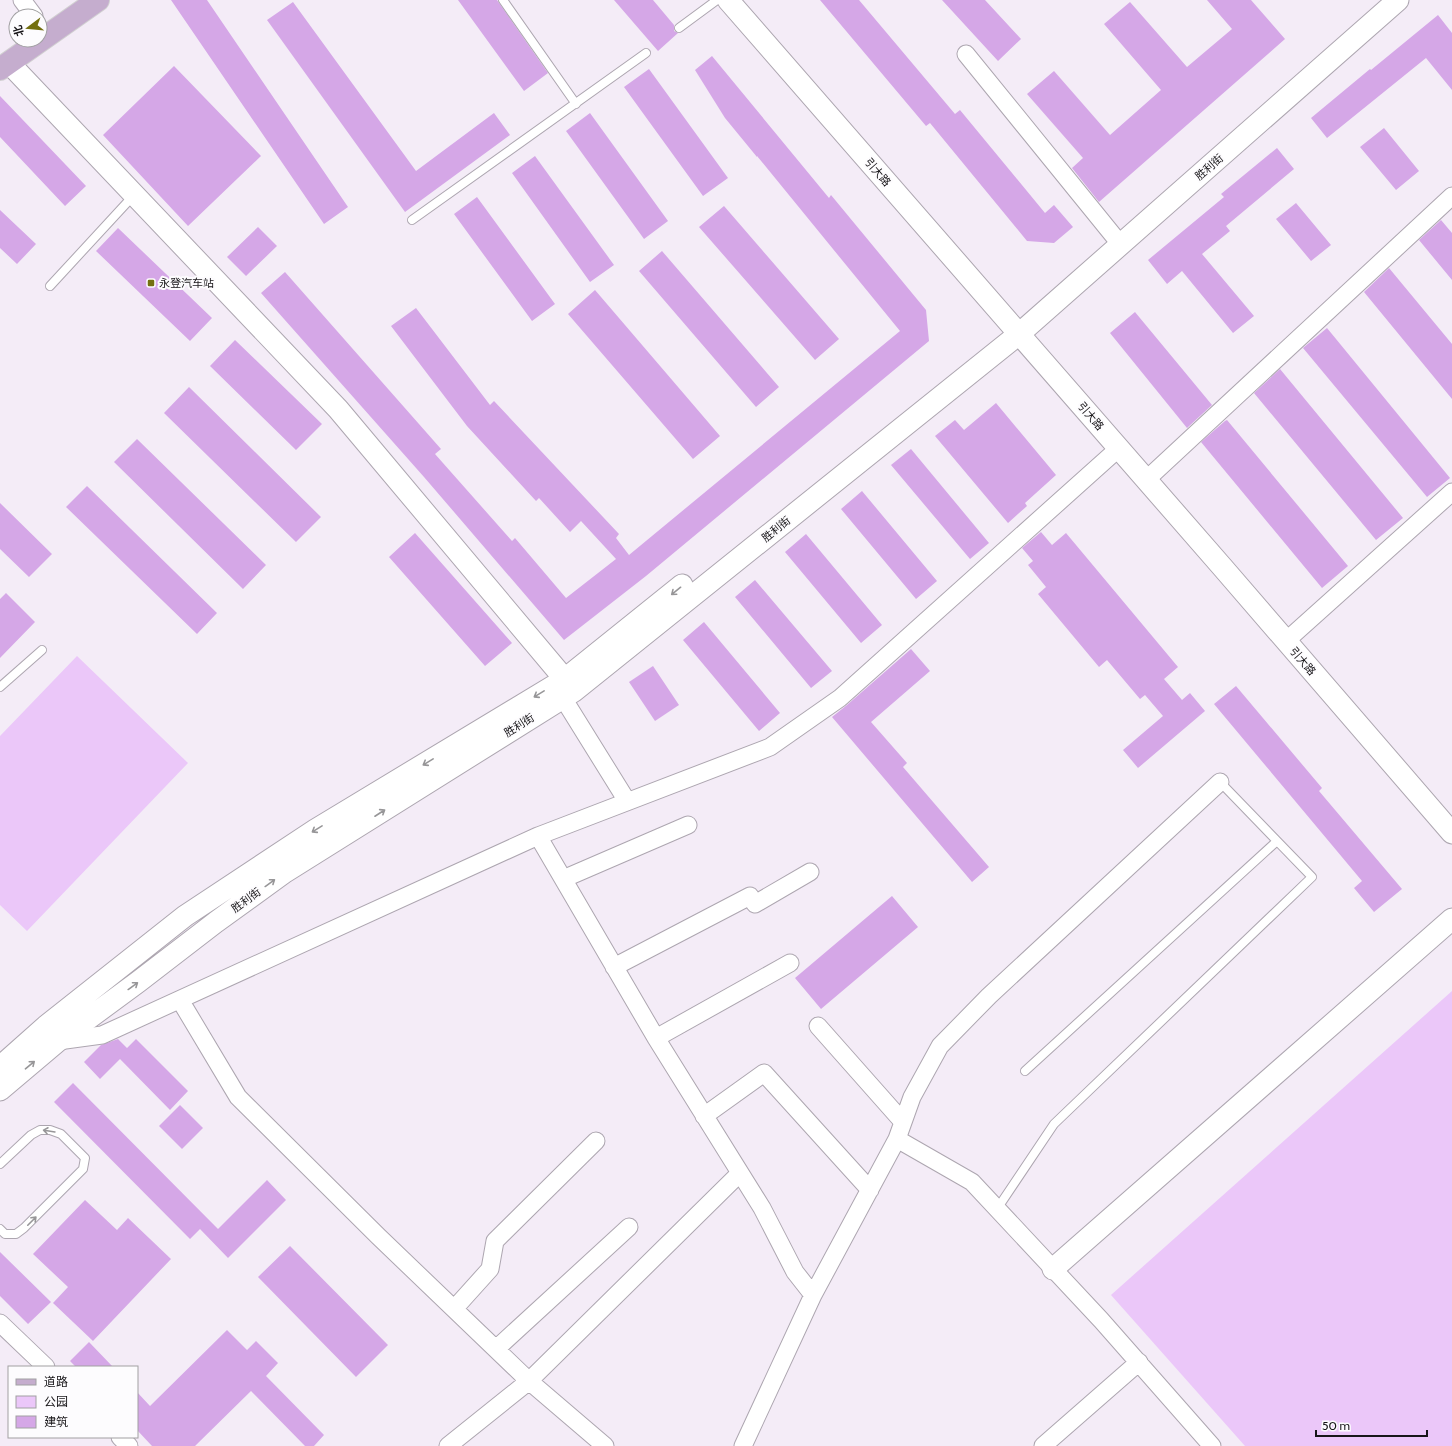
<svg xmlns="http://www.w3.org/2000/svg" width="1452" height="1446" font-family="Cabin,'Noto Sans SC',sans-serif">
  <rect width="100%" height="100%" fill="#f4ecf7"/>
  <!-- green -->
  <path fill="#ebc7f9" d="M 77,656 L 188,763 L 27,931 L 0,905 L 0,736 Z
    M 1452,991 L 1452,1446 L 1245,1446 L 1111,1295 Z"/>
  <!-- building -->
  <path fill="#d5a7e7" d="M 171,0 L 207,0 L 348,207 L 324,224 Z
    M 458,0 L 497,0 L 548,73 L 524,91 Z
    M 614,0 L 653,0 L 674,25 L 674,31 L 678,33 L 658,51 Z
    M 820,0 L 859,0 L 955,114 L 960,110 L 1045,213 L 1054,205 L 1073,227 L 1054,243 L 1027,241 L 930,123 L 926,126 Z
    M 942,0 L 985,0 L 1021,39 L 998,61 Z
    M 1207,0 L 1251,0 L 1285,39 L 1099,202 L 1072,168 L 1083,158 L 1027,94 L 1054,71 L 1110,135 L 1161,90 L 1104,24 L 1130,2 L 1187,67 L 1232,29 Z
    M 293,2 L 416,171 L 494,113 L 510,135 L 405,212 L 267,20 Z
    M 1438,15 L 1452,33 L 1452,90 L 1426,58 L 1327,138 L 1311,118 L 1370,69 L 1371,70 Z
    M 712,56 L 829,198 L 831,195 L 926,310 L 929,341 L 646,576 L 564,640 L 424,477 L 261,293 L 285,272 L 441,449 L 435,454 L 512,541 L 515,538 L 566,598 L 616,559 L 581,521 L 570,532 L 539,498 L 536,501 L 467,426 L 391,326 L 416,308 L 490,405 L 494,401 L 619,534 L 616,538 L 629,555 L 900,331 L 757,156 L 757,157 L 725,118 L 695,70 Z
    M 174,66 L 261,156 L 188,226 L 103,135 Z
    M 649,69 L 728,178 L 703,196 L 624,87 Z
    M 0,96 L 86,186 L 65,206 L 0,137 Z
    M 590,113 L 668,221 L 644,239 L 566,131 Z
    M 1384,128 L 1419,171 L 1396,190 L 1360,147 Z
    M 1277,148 L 1294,169 L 1226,226 L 1230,231 L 1202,254 L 1254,316 L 1233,333 L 1182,271 L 1167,284 L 1148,260 L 1224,197 L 1221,194 Z
    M 535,156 L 614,265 L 590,282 L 512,173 Z
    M 477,197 L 555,304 L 532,321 L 454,214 Z
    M 1296,203 L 1331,245 L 1311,261 L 1276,219 Z
    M 724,206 L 839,339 L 815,360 L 699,227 Z
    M 0,210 L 36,244 L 17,264 L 0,248 Z
    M 1441,220 L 1452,233 L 1452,280 L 1419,240 Z
    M 258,227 L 277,246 L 246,276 L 227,257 Z
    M 118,228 L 212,318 L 190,341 L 96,251 Z
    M 662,251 L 779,387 L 756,407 L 639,271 Z
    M 1389,268 L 1452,344 L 1452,399 L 1364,292 Z
    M 595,290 L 720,436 L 693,459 L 568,314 Z
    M 1135,312 L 1212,405 L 1187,428 L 1110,333 Z
    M 1327,328 L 1450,478 L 1427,497 L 1303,348 Z
    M 235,340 L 322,424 L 296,450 L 210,366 Z
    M 1280,369 L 1403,518 L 1376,540 L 1254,393 Z
    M 189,387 L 321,517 L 296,542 L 164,413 Z
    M 996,403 L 1056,475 L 1025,503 L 1027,506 L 1008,523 L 935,436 L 955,420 L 964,430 Z
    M 1227,420 L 1348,566 L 1322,588 L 1201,442 L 1225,421 Z
    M 137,439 L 266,565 L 243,589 L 114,462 Z
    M 911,449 L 989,543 L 970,559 L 891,465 Z
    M 87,486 L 217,613 L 197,634 L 66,507 Z
    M 862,491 L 937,581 L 916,599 L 841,509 Z
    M 0,503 L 52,554 L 29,577 L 0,549 Z
    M 1041,532 L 1052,545 L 1066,533 L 1178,667 L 1164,679 L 1182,700 L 1190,693 L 1205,711 L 1138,768 L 1123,750 L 1163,716 L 1145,695 L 1140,699 L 1107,660 L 1099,667 L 1038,594 L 1046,587 L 1028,565 L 1033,561 L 1022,548 Z
    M 415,533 L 512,643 L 485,666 L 389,557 Z
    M 806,534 L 882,625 L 861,643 L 785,552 Z
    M 755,580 L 832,671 L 811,688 L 735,597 Z
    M 6,593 L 35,622 L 0,658 L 0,599 Z
    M 704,622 L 780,713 L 759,731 L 683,640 Z
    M 911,649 L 930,671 L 871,722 L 907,763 L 903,767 L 989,867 L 972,882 L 832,717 L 847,705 Z
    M 653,666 L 679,705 L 655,721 L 629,682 Z
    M 1236,686 L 1322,788 L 1319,791 L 1402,889 L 1374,912 L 1354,888 L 1362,881 L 1214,704 Z
    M 892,896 L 918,927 L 821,1009 L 795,978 Z
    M 118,1039 L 127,1048 L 136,1039 L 188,1091 L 170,1110 L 120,1059 L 100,1079 L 84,1062 L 101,1045 Z
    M 73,1083 L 218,1229 L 267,1180 L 286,1200 L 228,1258 L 200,1229 L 190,1239 L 54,1102 Z
    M 180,1105 L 203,1128 L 182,1149 L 159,1126 Z
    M 85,1200 L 117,1230 L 128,1218 L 171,1259 L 93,1341 L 53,1303 L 68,1287 L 33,1254 Z
    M 290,1246 L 388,1345 L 356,1377 L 258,1277 Z
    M 0,1252 L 51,1302 L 28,1324 L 0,1296 Z
    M 227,1330 L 247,1350 L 256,1341 L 278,1363 L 266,1376 L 324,1435 L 314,1446 L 305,1446 L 251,1391 L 195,1446 L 152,1446 L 137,1430 L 137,1392 L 150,1406 Z
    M 89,1342 L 113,1367 L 76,1367 L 70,1361 Z"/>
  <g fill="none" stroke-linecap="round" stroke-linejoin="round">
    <!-- service casing -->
    <g stroke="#ada6b0" stroke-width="10">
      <path id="service" d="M 503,0 L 576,104
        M 679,28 L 717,0
        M 412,220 L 646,53
        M 50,286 L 134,195
        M 0,687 L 42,650
        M 1025,1071 L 1277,841
        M 0,1164 L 31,1135 L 40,1130 L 50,1130 L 61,1134 L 85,1158 L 83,1169 L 24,1228 L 16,1234 L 5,1234 L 0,1229
        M 997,1209 L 1054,1124 L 1312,877 L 1220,782"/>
    </g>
    <!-- minor casing -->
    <g stroke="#ada6b0" stroke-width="19">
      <path id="minor" d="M 22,0 L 34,16
        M 966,54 L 1121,245
        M 1146,480 L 1452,196
        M 1286,641 L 1452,492
        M 563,698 L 627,801
        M 538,836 L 656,1038 L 762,1208 L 795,1272 L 813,1295
        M 563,879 L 688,825
        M 614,967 L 750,896 L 755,904 L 810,872
        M 180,1000 L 238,1097 L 379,1237 L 529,1381 L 605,1446
        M 818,1026 L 903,1122
        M 656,1038 L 790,963
        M 58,1041 L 102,1035 L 538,836 L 770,747 L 840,698 L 1119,448
        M 704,1116 L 764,1073 L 870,1190
        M 897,1139 L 912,1097 L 940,1046 L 989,996 L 1220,782
        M 454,1309 L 490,1269 L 495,1241 L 596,1141
        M 0,1323 L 46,1367
        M 496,1349 L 629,1227
        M 120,1437 L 129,1446
        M 448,1446 L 529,1381 L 740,1173
        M 743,1446 L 813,1295 L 897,1139 L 972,1182 L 1101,1320 L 1212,1446
        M 1043,1446 L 1139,1362"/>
    </g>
    <!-- tertiary casing -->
    <g stroke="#ada6b0" stroke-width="23">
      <path id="tertiary" d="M 728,0 L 1224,569 L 1452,833
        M 9,63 L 338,409 L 573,689
        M 0,1067 L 46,1026 L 185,916 L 315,830 L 565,679 L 682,585
        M 0,1090 L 58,1041 L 138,982 L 216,922 L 285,872 L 574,691 L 1019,334 L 1398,0
        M 1053,1269 L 1452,919"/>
    </g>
    <!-- primary casing -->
    <g stroke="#d1d0d1" stroke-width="24">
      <path id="primary" d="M 0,69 L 98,0"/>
    </g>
    <!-- service -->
    <use href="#service" stroke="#fff" stroke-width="8"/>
    <!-- minor -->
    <use href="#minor" stroke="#fff" stroke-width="17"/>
    <!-- tertiary -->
    <use href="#tertiary" stroke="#fff" stroke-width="21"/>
    <!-- primary -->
    <use href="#primary" stroke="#c5adce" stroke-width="22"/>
  </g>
  <!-- one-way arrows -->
  <defs><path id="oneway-shaft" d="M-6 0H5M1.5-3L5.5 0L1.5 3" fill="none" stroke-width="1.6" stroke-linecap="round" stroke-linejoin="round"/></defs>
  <g stroke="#979698">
    <use href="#oneway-shaft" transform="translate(676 591) rotate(141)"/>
    <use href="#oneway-shaft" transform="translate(539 694) rotate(149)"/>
    <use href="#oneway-shaft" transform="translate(428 762) rotate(149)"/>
    <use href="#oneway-shaft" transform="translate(380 813) rotate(-33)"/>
    <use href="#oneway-shaft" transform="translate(317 829) rotate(148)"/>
    <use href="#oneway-shaft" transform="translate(270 883) rotate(-36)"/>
    <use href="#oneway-shaft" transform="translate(133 986) rotate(-36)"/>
    <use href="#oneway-shaft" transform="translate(30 1065) rotate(-40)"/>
    <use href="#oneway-shaft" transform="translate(49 1131) rotate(-171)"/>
    <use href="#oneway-shaft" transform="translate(32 1221) rotate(-45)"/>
  </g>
  <!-- markers -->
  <rect fill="#736f0f" stroke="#fdfcfe" stroke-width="1.5" x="147" y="279" width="8" height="8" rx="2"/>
  <g text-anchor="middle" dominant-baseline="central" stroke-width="4" stroke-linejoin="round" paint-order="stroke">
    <!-- street labels -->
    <g font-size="11" fill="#181619" stroke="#fdfcfe">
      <text transform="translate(1209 167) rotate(-41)">胜利街</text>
      <text transform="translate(878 172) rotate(49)">引大路</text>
      <text transform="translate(1091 416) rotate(49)">引大路</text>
      <text transform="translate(776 529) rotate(-39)">胜利街</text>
      <text transform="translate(1303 661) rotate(49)">引大路</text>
      <text transform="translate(519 725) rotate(-32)">胜利街</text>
      <text transform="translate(246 900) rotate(-36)">胜利街</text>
    </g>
    <!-- poi labels -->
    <g font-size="11" fill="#181619" stroke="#fdfcfe" text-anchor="start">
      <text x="159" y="283">永登汽车站</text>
    </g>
  </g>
  <!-- legend -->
  <rect x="8" y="1366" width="130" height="72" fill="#fdfcfe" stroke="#a1a0a2"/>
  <rect x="16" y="1379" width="20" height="6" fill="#c5adce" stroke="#a1a0a2"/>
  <text x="44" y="1386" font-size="12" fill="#181619">道路</text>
  <rect x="16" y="1396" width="20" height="12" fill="#ebc7f9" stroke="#a1a0a2"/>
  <text x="44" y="1406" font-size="12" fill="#181619">公园</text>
  <rect x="16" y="1416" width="20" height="12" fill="#d5a7e7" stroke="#a1a0a2"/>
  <text x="44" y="1426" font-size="12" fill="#181619">建筑</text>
  <!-- north arrow -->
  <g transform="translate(28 28) rotate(254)"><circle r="19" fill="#fdfcfe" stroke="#a1a0a2"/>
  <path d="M0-3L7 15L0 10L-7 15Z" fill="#736f0f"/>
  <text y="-6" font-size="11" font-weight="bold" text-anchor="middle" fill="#181619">北</text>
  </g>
  <!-- scale -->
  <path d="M1316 1430v6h111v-6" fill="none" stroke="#181619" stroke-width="2"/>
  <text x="1322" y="1430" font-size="12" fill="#181619" stroke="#fdfcfe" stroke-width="3" paint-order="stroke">50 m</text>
</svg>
